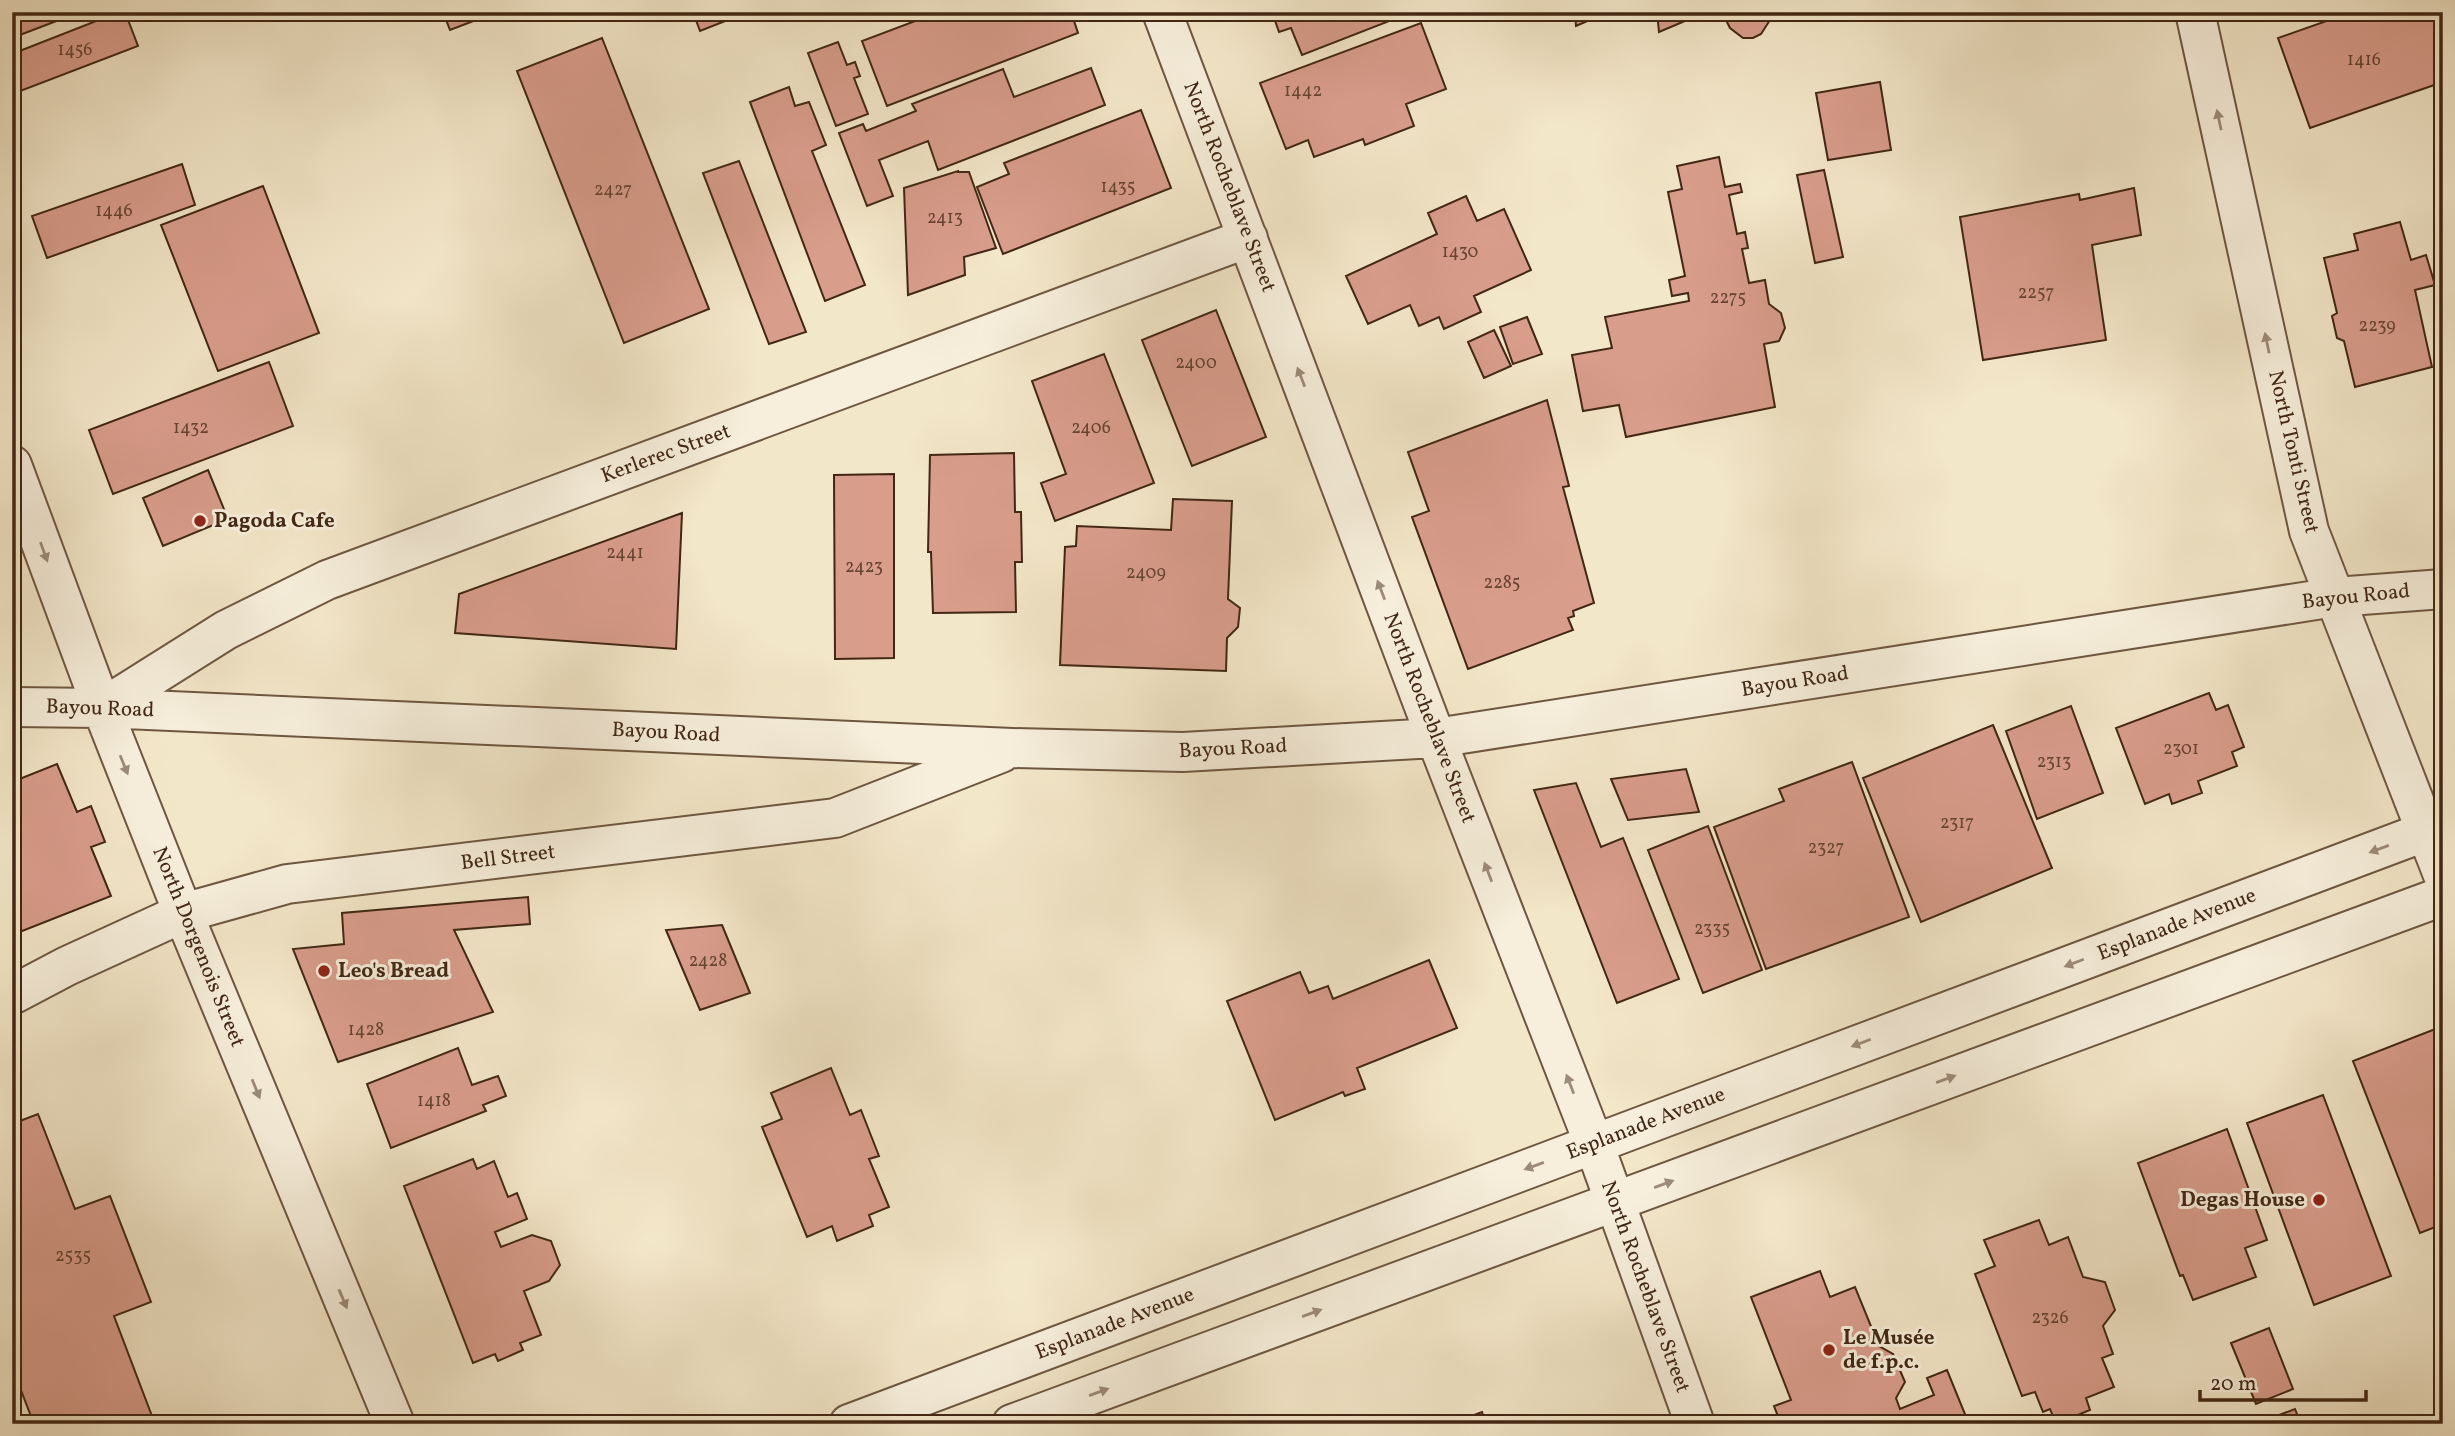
<svg xmlns="http://www.w3.org/2000/svg" width="2455" height="1436" font-family="Vollkorn,serif">
  <rect width="100%" height="100%" fill="#f3e7c9"/>
  <filter id="stains"><feTurbulence type="fractalNoise" baseFrequency=".00286" numOctaves="4"/><feColorMatrix values="0 0 0 0 .2 0 0 0 0 .09 0 0 0 0 .02 0 0 0 .5 -.17"/></filter>
  <radialGradient id="worn" r=".72"><stop offset=".6" stop-color="#630" stop-opacity="0"/><stop offset="1" stop-color="#630" stop-opacity=".3"/></radialGradient>
  <!-- building -->
  <path fill="#d99d8c" stroke="#412714" stroke-width="2" d="M 12,12 L 80,12 L 12,38 Z
    M 119,12 L 125,12 L 138,46 L 15,93 L 12,87 L 12,54 Z
    M 443,12 L 497,12 L 450,30 Z
    M 693,12 L 748,12 L 700,31 Z
    M 939,12 L 1071,12 L 1078,33 L 887,106 L 862,41 Z
    M 1272,12 L 1390,12 L 1392,20 L 1302,55 L 1291,28 L 1279,32 Z
    M 1575,12 L 1608,12 L 1576,26 Z
    M 1657,12 L 1706,12 L 1659,32 Z
    M 1726,12 L 1770,12 L 1770,20 L 1761,34 L 1753,38 L 1743,38 L 1730,28 L 1726,20 Z
    M 2309,12 L 2327,12 L 2311,18 Z
    M 2352,12 L 2443,12 L 2443,82 L 2310,128 L 2278,38 Z
    M 1421,23 L 1446,89 L 1406,104 L 1414,126 L 1365,145 L 1363,139 L 1314,157 L 1308,140 L 1286,149 L 1260,83 Z
    M 602,38 L 709,309 L 624,343 L 517,71 Z
    M 838,42 L 847,65 L 855,62 L 860,76 L 854,78 L 868,114 L 836,126 L 808,53 Z
    M 1091,68 L 1105,105 L 938,170 L 928,141 L 879,160 L 893,196 L 867,206 L 839,133 L 863,124 L 866,131 L 916,111 L 912,104 L 1003,69 L 1014,97 Z
    M 1880,82 L 1891,150 L 1828,160 L 1816,93 Z
    M 789,87 L 795,106 L 809,102 L 826,145 L 812,151 L 865,285 L 825,301 L 750,102 Z
    M 1141,110 L 1171,188 L 1003,254 L 977,187 L 1009,174 L 1004,163 Z
    M 1719,157 L 1725,187 L 1740,184 L 1742,192 L 1729,195 L 1737,234 L 1745,232 L 1748,248 L 1742,249 L 1749,283 L 1765,280 L 1769,304 L 1781,313 L 1785,328 L 1779,341 L 1764,344 L 1775,407 L 1626,437 L 1619,405 L 1583,411 L 1572,355 L 1612,348 L 1605,317 L 1689,301 L 1688,293 L 1672,296 L 1669,280 L 1685,276 L 1668,192 L 1682,189 L 1677,166 Z
    M 739,161 L 806,332 L 769,344 L 703,173 Z
    M 182,164 L 195,205 L 47,258 L 32,216 Z
    M 1824,170 L 1843,257 L 1815,263 L 1797,175 Z
    M 958,171 L 958,172 L 969,172 L 996,248 L 964,257 L 965,275 L 908,295 L 904,188 Z
    M 263,186 L 319,333 L 218,371 L 161,225 Z
    M 2134,188 L 2141,235 L 2092,245 L 2106,340 L 1983,360 L 1960,217 L 2079,194 L 2080,200 Z
    M 1466,196 L 1477,221 L 1504,209 L 1531,270 L 1474,296 L 1481,312 L 1444,329 L 1439,317 L 1419,326 L 1410,305 L 1368,324 L 1346,276 L 1437,234 L 1428,213 Z
    M 2400,222 L 2411,260 L 2426,255 L 2435,285 L 2415,290 L 2432,367 L 2355,387 L 2344,341 L 2337,338 L 2332,316 L 2337,313 L 2324,258 L 2358,250 L 2354,234 Z
    M 1216,310 L 1266,437 L 1192,466 L 1142,340 Z
    M 1527,317 L 1542,354 L 1513,364 L 1500,327 Z
    M 1494,330 L 1511,366 L 1484,378 L 1468,342 Z
    M 1104,354 L 1154,483 L 1055,521 L 1041,483 L 1066,474 L 1032,381 Z
    M 269,362 L 293,426 L 113,494 L 89,430 Z
    M 1547,400 L 1569,486 L 1563,487 L 1594,603 L 1573,611 L 1574,616 L 1568,618 L 1573,630 L 1468,669 L 1412,517 L 1429,511 L 1408,452 Z
    M 1014,453 L 1015,512 L 1021,512 L 1022,562 L 1015,562 L 1016,612 L 933,613 L 931,552 L 928,552 L 930,455 Z
    M 208,470 L 228,519 L 163,546 L 143,498 Z
    M 894,474 L 894,658 L 835,659 L 834,475 Z
    M 1173,499 L 1232,501 L 1228,599 L 1240,608 L 1238,627 L 1227,638 L 1226,671 L 1060,665 L 1065,547 L 1076,546 L 1077,526 L 1171,530 Z
    M 682,513 L 676,649 L 455,633 L 459,594 Z
    M 2209,693 L 2216,710 L 2228,705 L 2244,747 L 2232,752 L 2237,766 L 2198,781 L 2202,793 L 2172,804 L 2169,794 L 2145,804 L 2116,728 Z
    M 2071,706 L 2103,793 L 2037,819 L 2006,731 Z
    M 1993,725 L 2052,868 L 1921,922 L 1863,778 Z
    M 1852,762 L 1909,917 L 1766,969 L 1714,827 L 1784,801 L 1779,789 Z
    M 57,764 L 77,812 L 91,806 L 105,842 L 91,847 L 111,896 L 12,935 L 12,782 Z
    M 1686,769 L 1699,812 L 1628,820 L 1611,779 Z
    M 1576,783 L 1601,847 L 1623,838 L 1679,979 L 1617,1003 L 1534,790 Z
    M 1708,826 L 1762,970 L 1703,993 L 1648,850 Z
    M 528,897 L 530,924 L 454,930 L 493,1012 L 338,1062 L 293,949 L 344,944 L 342,913 Z
    M 722,925 L 750,993 L 700,1010 L 666,930 Z
    M 1429,960 L 1457,1028 L 1357,1068 L 1365,1089 L 1345,1096 L 1343,1092 L 1275,1120 L 1227,1001 L 1300,972 L 1309,993 L 1328,986 L 1333,999 Z
    M 2443,1026 L 2443,1224 L 2420,1233 L 2353,1061 Z
    M 458,1048 L 472,1085 L 498,1076 L 506,1096 L 483,1105 L 486,1111 L 391,1148 L 367,1084 Z
    M 831,1068 L 850,1115 L 861,1110 L 879,1156 L 869,1159 L 889,1207 L 869,1215 L 873,1226 L 837,1241 L 832,1226 L 807,1237 L 762,1127 L 782,1119 L 771,1093 Z
    M 2323,1095 L 2391,1276 L 2314,1305 L 2247,1123 Z
    M 38,1114 L 75,1209 L 110,1196 L 151,1302 L 114,1316 L 155,1424 L 34,1424 L 12,1367 L 12,1124 Z
    M 2227,1129 L 2267,1240 L 2245,1248 L 2256,1277 L 2193,1300 L 2183,1275 L 2180,1276 L 2138,1163 Z
    M 473,1159 L 477,1169 L 494,1161 L 508,1197 L 517,1193 L 527,1219 L 495,1232 L 501,1247 L 532,1235 L 551,1241 L 560,1265 L 549,1281 L 524,1291 L 541,1335 L 520,1343 L 523,1350 L 498,1361 L 495,1354 L 473,1363 L 404,1186 Z
    M 2039,1220 L 2049,1245 L 2068,1237 L 2083,1277 L 2105,1282 L 2115,1310 L 2103,1326 L 2113,1354 L 2102,1358 L 2114,1387 L 2086,1398 L 2090,1410 L 2056,1424 L 2050,1409 L 2043,1412 L 2035,1392 L 2022,1396 L 1975,1274 L 1995,1266 L 1984,1240 Z
    M 1820,1271 L 1830,1297 L 1855,1287 L 1879,1346 L 1893,1354 L 1905,1382 L 1896,1398 L 1900,1409 L 1934,1395 L 1927,1378 L 1947,1370 L 1969,1424 L 1781,1424 L 1774,1406 L 1791,1400 L 1751,1297 Z
    M 2269,1328 L 2293,1389 L 2256,1404 L 2231,1343 Z
    M 2295,1409 L 2301,1424 L 2256,1424 Z
    M 1482,1412 L 1486,1424 L 1450,1424 Z
    M 2443,1417 L 2443,1424 L 2425,1424 Z"/>
  <g fill="none" stroke-linecap="round" stroke-linejoin="round">
    <!-- minor casing -->
    <g stroke="#6e5741" stroke-width="42">
      <path id="minor" d="M 1162,12 L 1436,738 L 1594,1144 L 1695,1424
        M 2195,12 L 2309,531 L 2443,875
        M 12,465 L 102,708 L 183,913 L 395,1424
        M 12,707 L 102,708 L 1012,748 L 1183,752 L 1436,738 L 2335,597 L 2443,589
        M 102,708 L 226,630 L 327,580 L 1248,238
        M 12,995 L 67,966 L 183,913 L 287,884 L 835,818 L 1001,753
        M 849,1424 L 2443,825
        M 1012,1424 L 2443,896"/>
    </g>
    <!-- minor -->
    <use href="#minor" stroke="#f7efdc" stroke-width="38"/>
  </g>
  <!-- one-way arrows -->
  <defs><path id="oneway-solid" d="M-6-.8H1V-3.2L6.5 0L1 3.2V.8H-6Z" transform="scale(1.75)"/></defs>
  <g fill="#9c8b78">
    <use href="#oneway-solid" transform="translate(2219 120) rotate(-102)"/>
    <use href="#oneway-solid" transform="translate(2267 343) rotate(-102)"/>
    <use href="#oneway-solid" transform="translate(1301 377) rotate(-111)"/>
    <use href="#oneway-solid" transform="translate(44 552) rotate(70)"/>
    <use href="#oneway-solid" transform="translate(1381 590) rotate(-111)"/>
    <use href="#oneway-solid" transform="translate(124 765) rotate(68)"/>
    <use href="#oneway-solid" transform="translate(2379 849) rotate(160)"/>
    <use href="#oneway-solid" transform="translate(1488 872) rotate(-111)"/>
    <use href="#oneway-solid" transform="translate(2074 963) rotate(159)"/>
    <use href="#oneway-solid" transform="translate(1861 1043) rotate(159)"/>
    <use href="#oneway-solid" transform="translate(1946 1079) rotate(-20)"/>
    <use href="#oneway-solid" transform="translate(1570 1084) rotate(-111)"/>
    <use href="#oneway-solid" transform="translate(256 1089) rotate(68)"/>
    <use href="#oneway-solid" transform="translate(1534 1166) rotate(160)"/>
    <use href="#oneway-solid" transform="translate(1664 1184) rotate(-20)"/>
    <use href="#oneway-solid" transform="translate(343 1299) rotate(67)"/>
    <use href="#oneway-solid" transform="translate(1312 1313) rotate(-20)"/>
    <use href="#oneway-solid" transform="translate(1099 1392) rotate(-20)"/>
  </g>
  <!-- markers -->
  <g fill="#8f2418" stroke="#f7efdc" stroke-width="2.5">
    <circle cx="200" cy="521" r="7"/>
    <circle cx="324" cy="971" r="7"/>
    <circle cx="2319" cy="1200" r="7"/>
    <circle cx="1829" cy="1350" r="7"/>
  </g>
  <g text-anchor="middle" dominant-baseline="central" stroke-width="6" stroke-linejoin="round" paint-order="stroke">
    <!-- number labels -->
    <g font-size="18" fill="#674432">
      <text x="75" y="50">1456</text>
      <text x="2364" y="60">1416</text>
      <text x="1303" y="91">1442</text>
      <text x="1118" y="187">1435</text>
      <text x="613" y="190">2427</text>
      <text x="114" y="211">1446</text>
      <text x="945" y="218">2413</text>
      <text x="1460" y="252">1430</text>
      <text x="2036" y="293">2257</text>
      <text x="1728" y="298">2275</text>
      <text x="2377" y="326">2239</text>
      <text x="1196" y="363">2400</text>
      <text x="191" y="428">1432</text>
      <text x="1091" y="428">2406</text>
      <text x="625" y="553">2441</text>
      <text x="864" y="567">2423</text>
      <text x="1146" y="573">2409</text>
      <text x="1502" y="583">2285</text>
      <text x="2181" y="749">2301</text>
      <text x="2054" y="762">2313</text>
      <text x="1957" y="823">2317</text>
      <text x="1826" y="848">2327</text>
      <text x="1712" y="929">2335</text>
      <text x="708" y="961">2428</text>
      <text x="366" y="1030">1428</text>
      <text x="434" y="1101">1418</text>
      <text x="73" y="1256">2535</text>
      <text x="2050" y="1318">2326</text>
    </g>
    <!-- street labels -->
    <g font-size="21" fill="#412714" stroke="#f7efdc">
      <text transform="translate(1229 187) rotate(69)">North Rocheblave Street</text>
      <text transform="translate(2293 452) rotate(77)">North Tonti Street</text>
      <text transform="translate(666 454) rotate(-20)">Kerlerec Street</text>
      <text transform="translate(2356 597) rotate(-6)">Bayou Road</text>
      <text transform="translate(1795 682) rotate(-9)">Bayou Road</text>
      <text transform="translate(100 709) rotate(2)">Bayou Road</text>
      <text transform="translate(1429 718) rotate(69)">North Rocheblave Street</text>
      <text transform="translate(666 733) rotate(3)">Bayou Road</text>
      <text transform="translate(1233 749) rotate(-3)">Bayou Road</text>
      <text transform="translate(508 858) rotate(-7)">Bell Street</text>
      <text transform="translate(2177 925) rotate(-21)">Esplanade Avenue</text>
      <text transform="translate(198 947) rotate(68)">North Dorgenois Street</text>
      <text transform="translate(1646 1124) rotate(-21)">Esplanade Avenue</text>
      <text transform="translate(1645 1287) rotate(70)">North Rocheblave Street</text>
      <text transform="translate(1115 1324) rotate(-21)">Esplanade Avenue</text>
    </g>
    <!-- poi labels -->
    <g font-size="21" font-weight="bold" fill="#412714" stroke="#f7efdc" text-anchor="start">
      <text x="214" y="521">Pagoda Cafe</text>
      <text x="338" y="971">Leo's Bread</text>
      <text x="2305" y="1200" text-anchor="end">Degas House</text>
      <text x="1843" y="1338">Le Musée<tspan x="1843" dy="24">de f.p.c.</tspan></text>
    </g>
  </g>
  <!-- margin -->
  <rect width="2455" height="1436" fill="none" stroke="#f3e7c9" stroke-width="42"/>
  <rect x="14" y="14" width="2427" height="1408" fill="none" stroke="#412714" stroke-width="3.5"/>
  <rect x="21" y="21" width="2413" height="1394" fill="none" stroke="#412714" stroke-width="2"/>
  <!-- scale -->
  <path d="M2200 1390v10h166v-10" fill="none" stroke="#412714" stroke-width="3.5"/>
  <text x="2210" y="1390" font-size="21" fill="#412714" stroke="#f7efdc" stroke-width="5" paint-order="stroke">20 m</text>
  <rect width="100%" height="100%" filter="url(#stains)"/>
  <rect width="100%" height="100%" fill="url(#worn)"/>
</svg>
